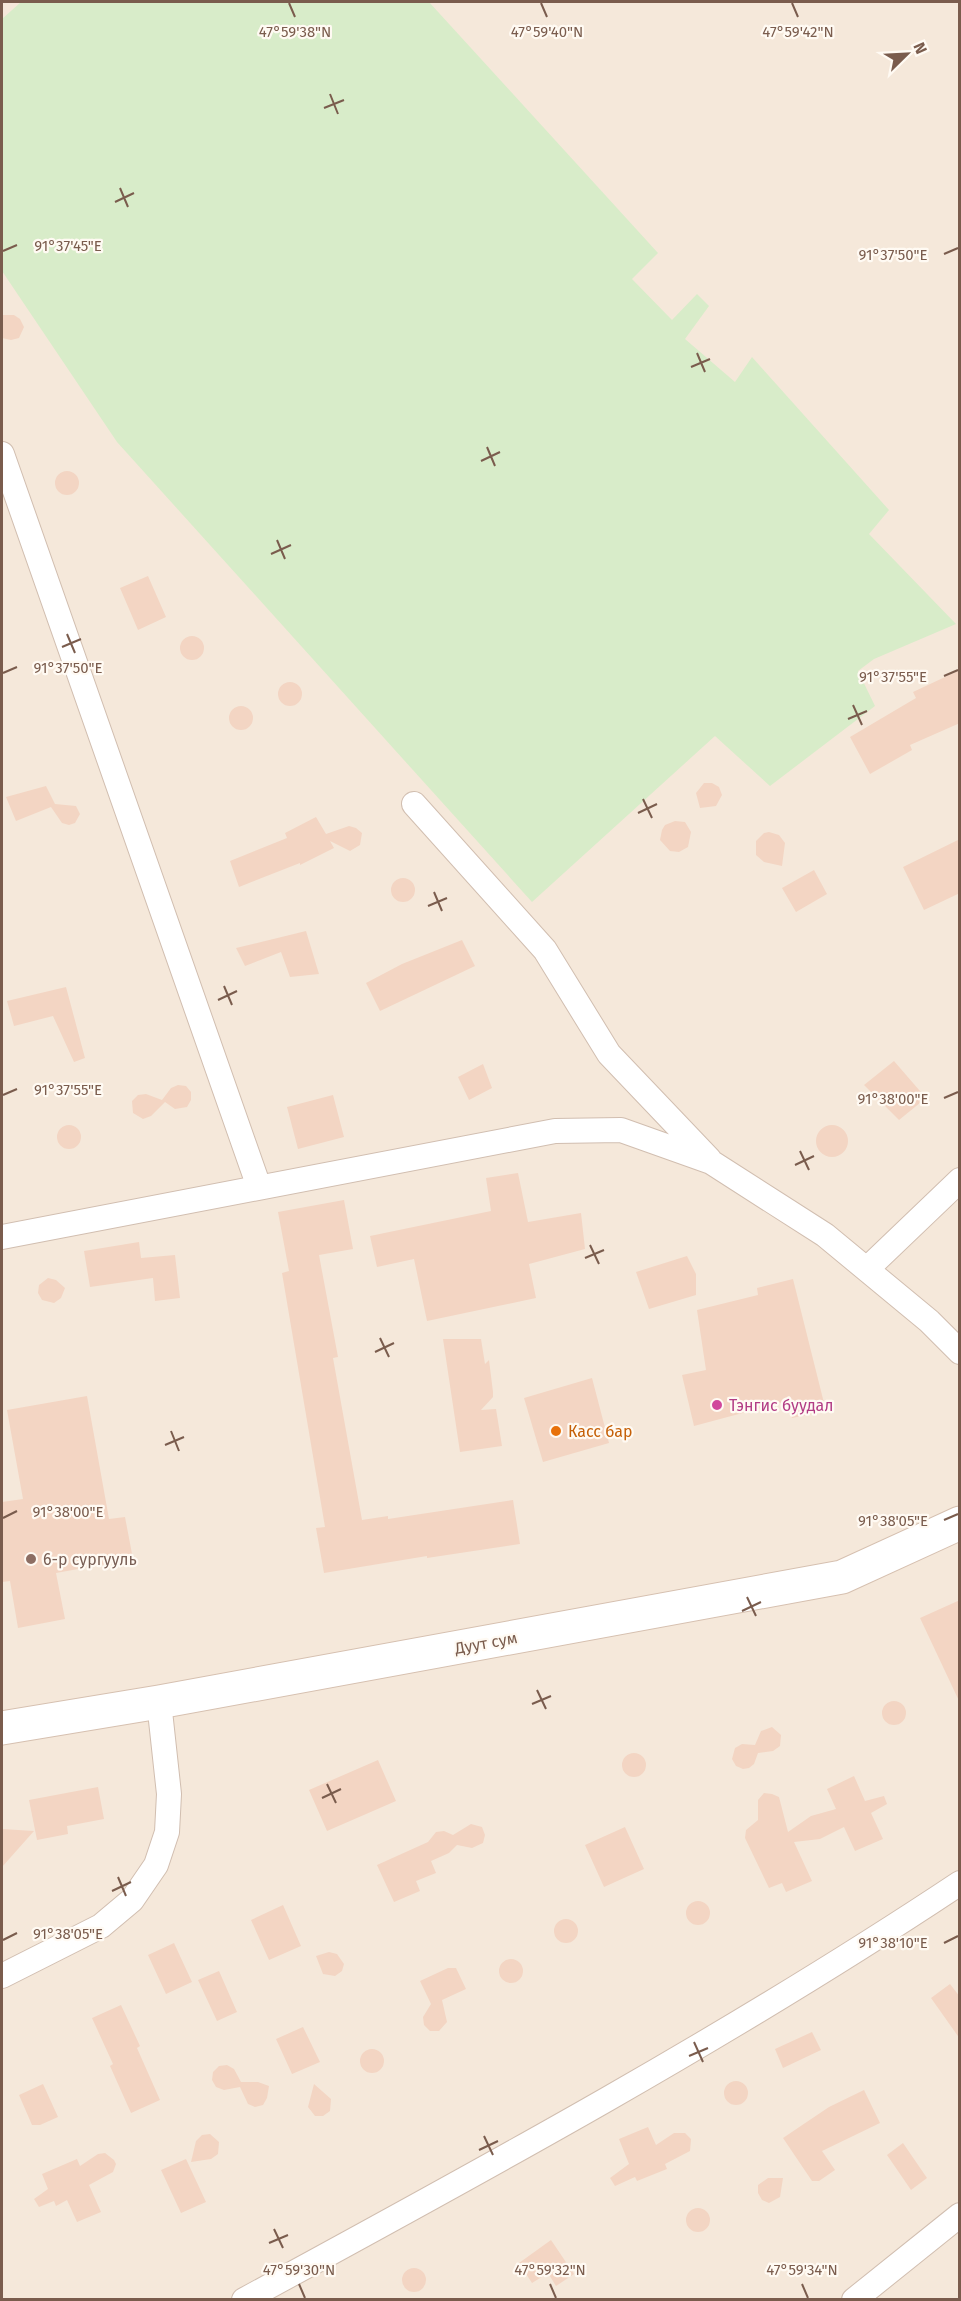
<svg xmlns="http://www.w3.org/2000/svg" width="961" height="2301" font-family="'Fira Sans',sans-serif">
  <rect width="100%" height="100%" fill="#fdf6ec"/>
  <!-- residential -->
  <path fill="#f5e8da" d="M 2,2 L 959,2 L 959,2299 L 2,2299 Z"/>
  <!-- green -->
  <path fill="#d8ecc9" d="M 21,2 L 429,2 L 658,253 L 632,279 L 672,320 L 697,294 L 709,306 L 685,339 L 735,382 L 752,357 L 889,510 L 869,534 L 956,624 L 874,659 L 858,671 L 875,706 L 770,786 L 715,736 L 532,902 L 117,442 L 2,271 L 2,19 Z"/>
  <!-- building -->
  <path fill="#f3d5c3" d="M 2,315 L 14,315 L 20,319 L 24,327 L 19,338 L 11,340 L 2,338 Z
    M55 483a12 12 0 1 1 24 0a12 12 0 1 1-24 0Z
    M 148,576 L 166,617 L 138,630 L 120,588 Z
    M180 648a12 12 0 1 1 24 0a12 12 0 1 1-24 0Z
    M 960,670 L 960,723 L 910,745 L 912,750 L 870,774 L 850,737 L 916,698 L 913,692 Z
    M278 694a12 12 0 1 1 24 0a12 12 0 1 1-24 0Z
    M229 718a12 12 0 1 1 24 0a12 12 0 1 1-24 0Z
    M 704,783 L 712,783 L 719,787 L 722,795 L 716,806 L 700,808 L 696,793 Z
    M 46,786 L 55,804 L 76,806 L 80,814 L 75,823 L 69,825 L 62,823 L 51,807 L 16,821 L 6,797 Z
    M 316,817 L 326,834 L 349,826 L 356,828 L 362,833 L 360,845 L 350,851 L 330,841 L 334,848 L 300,865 L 300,863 L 239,887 L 230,861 L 287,838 L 285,833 Z
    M 675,821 L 685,822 L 691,832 L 688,847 L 679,852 L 670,851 L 660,840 L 662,830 L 665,825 Z
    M 769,832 L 779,835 L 785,843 L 782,866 L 764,862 L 756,855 L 756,841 L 764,833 Z
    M 960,839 L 960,893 L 924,910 L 903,867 Z
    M 814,870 L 827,894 L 796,912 L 782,888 Z
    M391 890a12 12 0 1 1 24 0a12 12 0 1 1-24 0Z
    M 306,931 L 319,974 L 290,977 L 281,952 L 245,966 L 236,948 Z
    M 462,940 L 475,966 L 380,1011 L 366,983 L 402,964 Z
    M 66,987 L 85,1058 L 74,1062 L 53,1016 L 14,1026 L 7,1001 Z
    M 894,1061 L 926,1098 L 899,1120 L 864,1085 Z
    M 483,1064 L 492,1088 L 469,1100 L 458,1077 Z
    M 178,1085 L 186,1086 L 191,1092 L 191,1100 L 187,1107 L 175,1109 L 165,1102 L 151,1116 L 143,1119 L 133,1113 L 132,1101 L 138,1095 L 146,1094 L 162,1100 L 171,1088 Z
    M 333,1095 L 344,1137 L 298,1149 L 287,1107 Z
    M57 1137a12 12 0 1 1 24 0a12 12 0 1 1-24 0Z
    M816 1141a16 16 0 1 1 32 0a16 16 0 1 1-32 0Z
    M 518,1173 L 528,1222 L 581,1213 L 585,1249 L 529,1264 L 536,1298 L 427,1321 L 414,1259 L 377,1267 L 370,1236 L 491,1211 L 486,1178 Z
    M 344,1200 L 353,1249 L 319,1255 L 338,1357 L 333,1358 L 362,1520 L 388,1516 L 388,1519 L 513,1500 L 520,1544 L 427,1558 L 427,1556 L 324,1573 L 316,1528 L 325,1527 L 282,1273 L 289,1271 L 278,1212 Z
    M 139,1242 L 141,1258 L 175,1255 L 180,1298 L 155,1301 L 153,1278 L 90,1287 L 84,1251 Z
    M 687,1256 L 696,1274 L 696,1295 L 649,1309 L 636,1272 Z
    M 48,1278 L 56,1280 L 65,1288 L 61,1298 L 54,1303 L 42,1300 L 38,1293 L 39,1285 Z
    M 793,1279 L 826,1411 L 792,1418 L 787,1401 L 694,1426 L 682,1375 L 706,1370 L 697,1310 L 758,1295 L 757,1288 Z
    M 443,1339 L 481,1339 L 485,1364 L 489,1360 L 493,1392 L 493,1397 L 481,1410 L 496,1409 L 502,1446 L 460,1452 Z
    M 592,1378 L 609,1443 L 543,1462 L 524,1398 Z
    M 87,1396 L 109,1519 L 125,1517 L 133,1559 L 56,1573 L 65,1619 L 18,1628 L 10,1581 L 2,1582 L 2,1502 L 23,1499 L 7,1410 Z
    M 960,1600 L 960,1703 L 920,1618 Z
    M882 1713a12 12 0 1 1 24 0a12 12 0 1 1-24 0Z
    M 772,1727 L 781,1735 L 780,1746 L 773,1751 L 758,1753 L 754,1764 L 749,1768 L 743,1769 L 736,1766 L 732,1759 L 735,1748 L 742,1744 L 755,1745 L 761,1731 Z
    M622 1765a12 12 0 1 1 24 0a12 12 0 1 1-24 0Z
    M 378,1760 L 396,1801 L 327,1831 L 309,1790 Z
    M 854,1776 L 865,1801 L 884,1796 L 887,1804 L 871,1813 L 883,1839 L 855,1851 L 844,1827 L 820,1839 L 794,1842 L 812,1881 L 786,1892 L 782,1883 L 769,1888 L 745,1838 L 746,1830 L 758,1820 L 758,1800 L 764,1793 L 772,1794 L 779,1797 L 788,1832 L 811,1816 L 836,1809 L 827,1789 Z
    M 98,1787 L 104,1819 L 67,1826 L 68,1834 L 37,1840 L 29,1800 Z
    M 471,1824 L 482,1827 L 485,1835 L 483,1843 L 472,1848 L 457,1845 L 449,1853 L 431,1861 L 436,1873 L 416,1881 L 420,1891 L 394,1902 L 377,1865 L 428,1842 L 436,1832 L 444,1831 L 453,1835 Z
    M 625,1827 L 644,1869 L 604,1887 L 585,1845 Z
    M 2,1829 L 34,1831 L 2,1867 Z
    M686 1913a12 12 0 1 1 24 0a12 12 0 1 1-24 0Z
    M 283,1905 L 301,1946 L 269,1960 L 251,1920 Z
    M554 1931a12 12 0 1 1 24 0a12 12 0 1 1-24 0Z
    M 174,1943 L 192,1982 L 166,1994 L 148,1955 Z
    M 329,1952 L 337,1954 L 344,1964 L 342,1971 L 335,1976 L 323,1974 L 316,1956 Z
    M499 1971a12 12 0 1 1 24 0a12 12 0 1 1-24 0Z
    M 448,1968 L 456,1968 L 466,1989 L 442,2000 L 447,2022 L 439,2031 L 430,2031 L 424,2025 L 423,2017 L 431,2004 L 420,1981 Z
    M 219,1971 L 237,2012 L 217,2021 L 198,1980 Z
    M 950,1984 L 960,1997 L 960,2039 L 931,1998 Z
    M 121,2005 L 140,2046 L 137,2048 L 160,2100 L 131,2113 L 110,2066 L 113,2064 L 92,2018 Z
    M 303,2027 L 320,2062 L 292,2074 L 276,2039 Z
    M 812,2032 L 821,2050 L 783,2068 L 775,2049 Z
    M360 2061a12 12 0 1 1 24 0a12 12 0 1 1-24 0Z
    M 227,2065 L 234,2069 L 241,2082 L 258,2082 L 269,2086 L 267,2098 L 263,2105 L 255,2107 L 248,2104 L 240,2087 L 224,2090 L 216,2087 L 212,2080 L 213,2072 L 219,2066 Z
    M724 2093a12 12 0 1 1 24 0a12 12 0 1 1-24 0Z
    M 43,2084 L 58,2117 L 40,2125 L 32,2125 L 19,2095 Z
    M 314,2084 L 331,2099 L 330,2111 L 323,2116 L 315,2116 L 308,2107 Z
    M 864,2090 L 880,2123 L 822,2151 L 835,2170 L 819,2181 L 812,2181 L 783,2138 L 829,2107 Z
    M 648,2127 L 656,2145 L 674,2133 L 685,2133 L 691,2139 L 690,2151 L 665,2164 L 667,2169 L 637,2181 L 635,2177 L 615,2186 L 610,2178 L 629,2164 L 619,2139 Z
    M 210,2134 L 219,2142 L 218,2154 L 211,2159 L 191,2162 L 196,2141 L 202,2135 Z
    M 903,2143 L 927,2178 L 911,2190 L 887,2155 Z
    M 105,2153 L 114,2160 L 116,2164 L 113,2172 L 89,2185 L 101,2212 L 77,2222 L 67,2200 L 56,2206 L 54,2201 L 39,2207 L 34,2199 L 48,2189 L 42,2174 L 77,2159 L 80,2166 L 98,2154 Z
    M 186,2159 L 206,2202 L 181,2213 L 161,2170 Z
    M 768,2178 L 783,2178 L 780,2197 L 769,2203 L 762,2200 L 758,2193 L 758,2185 Z
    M686 2220a12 12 0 1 1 24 0a12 12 0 1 1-24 0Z
    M 551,2240 L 574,2274 L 556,2286 L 548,2273 L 532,2283 L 519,2263 Z
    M402 2280a12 12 0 1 1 24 0a12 12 0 1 1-24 0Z"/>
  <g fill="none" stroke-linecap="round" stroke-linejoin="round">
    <!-- minor casing -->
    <g stroke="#d1beb0" stroke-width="26">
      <path id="minor" d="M 2,454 L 259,1187
        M 414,804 L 545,950 L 609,1054 L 709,1159
        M 2,1237 L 555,1131 L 621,1130 L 711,1162 L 825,1235 L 929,1321 L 960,1352
        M 867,1269 L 960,1180
        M 2,1976 L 101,1926 L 132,1900 L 156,1865 L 167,1832 L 169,1794 L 159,1702
        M 244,2300 C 487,2168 730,2036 960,1883
        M 854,2300 L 960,2215"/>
    </g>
    <!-- secondary casing -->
    <g stroke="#d6c0b0" stroke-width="35">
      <path id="secondary" d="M 2,1728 L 159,1702 L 842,1577 L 960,1523"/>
    </g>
    <!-- minor -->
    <use href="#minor" stroke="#fff" stroke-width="24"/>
    <!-- secondary -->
    <use href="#secondary" stroke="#fff" stroke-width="33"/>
  </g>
  <!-- ticks -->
  <path fill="none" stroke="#7a5c4d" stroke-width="2" d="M 289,3 L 295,17M 541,3 L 547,17M 792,3 L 798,17M 330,94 L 338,114M 324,108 L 344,100M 120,188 L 128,207M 115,202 L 134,193M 3,251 L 17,245M 944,254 L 958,248M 697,353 L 705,372M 691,367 L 710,359M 487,447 L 495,466M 481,461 L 500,452M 277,540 L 285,559M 271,554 L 291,545M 67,634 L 75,653M 62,647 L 81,639M 3,673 L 17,667M 944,676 L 958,670M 853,705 L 862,725M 848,719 L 867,711M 643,799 L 652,818M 638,813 L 657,804M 434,892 L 442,911M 428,906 L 447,898M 224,986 L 232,1005M 218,1000 L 237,991M 3,1095 L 17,1089M 944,1098 L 958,1092M 800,1151 L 809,1170M 795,1165 L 814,1156M 590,1245 L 599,1264M 585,1258 L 604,1250M 380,1338 L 389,1357M 375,1352 L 394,1343M 171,1431 L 179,1451M 165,1445 L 184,1437M 3,1518 L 17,1511M 944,1520 L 958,1514M 747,1597 L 756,1616M 742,1611 L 761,1602M 537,1690 L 546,1709M 532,1704 L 551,1696M 327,1784 L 336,1803M 322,1798 L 341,1789M 118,1877 L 126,1896M 112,1891 L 131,1882M 3,1940 L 17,1933M 944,1943 L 958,1936M 694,2042 L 703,2062M 689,2056 L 708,2048M 484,2136 L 493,2155M 479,2150 L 498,2141M 274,2229 L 283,2248M 269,2243 L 288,2235M 299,2284 L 305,2298M 550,2284 L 556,2298M 802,2284 L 808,2298"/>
  <!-- markers -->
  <circle fill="#d1479c" stroke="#fffaf3" stroke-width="2" cx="717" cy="1405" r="6"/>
  <circle fill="#e8710a" stroke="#fffaf3" stroke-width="2" cx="556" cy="1431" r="6"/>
  <circle fill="#8d6e63" stroke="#fffaf3" stroke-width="2" cx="31" cy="1559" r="6"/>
  <g text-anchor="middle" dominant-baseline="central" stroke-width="4.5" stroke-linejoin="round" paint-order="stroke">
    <!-- hotel labels -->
    <g font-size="16" fill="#b23c85" stroke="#fffaf3" text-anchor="start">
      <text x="729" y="1405">Тэнгис буудал</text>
    </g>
    <!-- food labels -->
    <g font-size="16" fill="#c56008" stroke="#fffaf3" text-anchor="start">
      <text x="568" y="1431">Касс бар</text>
    </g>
    <!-- education labels -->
    <g font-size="16" fill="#785e54" stroke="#fffaf3" text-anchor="start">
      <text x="43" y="1559">6-р сургууль</text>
    </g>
    <!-- street labels -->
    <g font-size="16" fill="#7a5c4d" stroke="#fffaf3">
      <text transform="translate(486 1643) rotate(-10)">Дуут сум</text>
    </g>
  </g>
  <g font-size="15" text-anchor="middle" fill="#7a5c4d" stroke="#fffaf3" stroke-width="4.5" stroke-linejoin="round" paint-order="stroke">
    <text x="295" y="37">47°59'38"N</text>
    <text x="547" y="37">47°59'40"N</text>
    <text x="798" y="37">47°59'42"N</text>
    <text x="68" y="251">91°37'45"E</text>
    <text x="893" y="260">91°37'50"E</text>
    <text x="68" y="673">91°37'50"E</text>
    <text x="893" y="682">91°37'55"E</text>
    <text x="68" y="1095">91°37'55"E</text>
    <text x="893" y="1104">91°38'00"E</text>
    <text x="68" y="1517">91°38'00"E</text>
    <text x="893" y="1526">91°38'05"E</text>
    <text x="68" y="1939">91°38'05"E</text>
    <text x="893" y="1948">91°38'10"E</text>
    <text x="299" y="2275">47°59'30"N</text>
    <text x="550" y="2275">47°59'32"N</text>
    <text x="802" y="2275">47°59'34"N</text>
  </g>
  <!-- border -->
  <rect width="961" height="2301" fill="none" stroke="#7a5c4d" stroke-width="6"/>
  <!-- north arrow -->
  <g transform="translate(907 54) rotate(66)" stroke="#fffaf3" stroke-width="4.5" paint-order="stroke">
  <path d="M0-4.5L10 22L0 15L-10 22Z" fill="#7a5c4d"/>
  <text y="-9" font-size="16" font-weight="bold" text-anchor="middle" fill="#7a5c4d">N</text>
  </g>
</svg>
